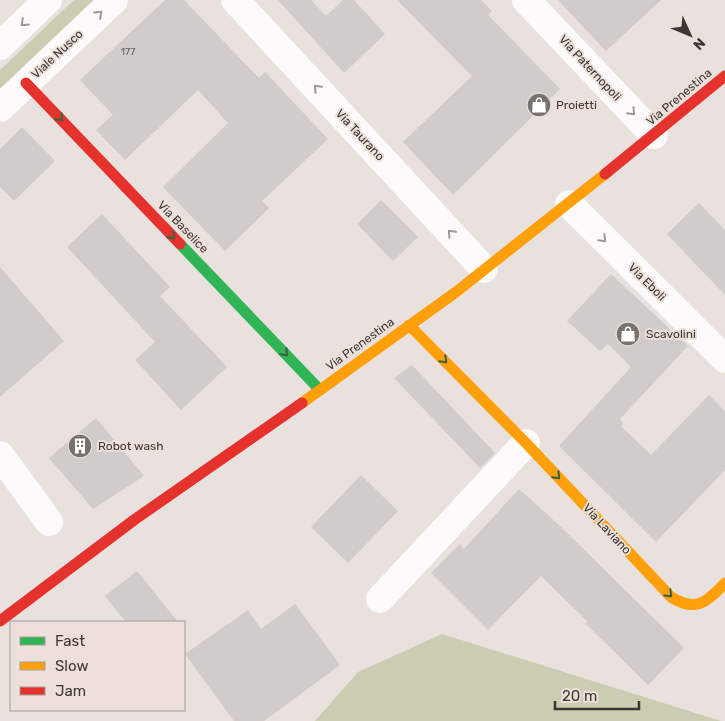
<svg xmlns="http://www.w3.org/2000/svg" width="725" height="721" font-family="Rubik,sans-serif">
  <rect width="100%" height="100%" fill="#e9e1de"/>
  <!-- green -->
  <path fill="#cacdb1" d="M 74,0 L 100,0 L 0,95 L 0,70 Z
    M 442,634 L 721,721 L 315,721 L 358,672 Z"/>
  <!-- building -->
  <path fill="#d1cbc9" d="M 165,0 L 184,0 L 259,78 L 265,72 L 328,139 L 262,201 L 269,208 L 225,251 L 163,187 L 228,123 L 198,90 L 125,160 L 96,130 L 113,115 L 80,80 Z
    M 278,0 L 311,0 L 326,16 L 343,0 L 354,0 L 385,34 L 344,73 Z
    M 397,0 L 481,0 L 492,11 L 488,15 L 560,89 L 453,195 L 403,142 L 472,76 Z
    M 558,0 L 661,0 L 606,51 Z
    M 22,127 L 55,161 L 14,201 L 0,187 L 0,149 Z
    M 381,200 L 418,237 L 393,261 L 357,224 Z
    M 699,203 L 725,230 L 725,295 L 667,234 Z
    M 102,214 L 170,287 L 160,296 L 227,367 L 181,410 L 135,360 L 155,342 L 67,247 Z
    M 0,267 L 64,341 L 0,397 Z
    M 611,274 L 688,346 L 620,419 L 623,423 L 621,426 L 651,455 L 709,395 L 725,411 L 725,470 L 656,542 L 559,446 L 631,367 L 608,344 L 600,351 L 567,321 Z
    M 412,365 L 495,453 L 480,468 L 394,378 Z
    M 96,418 L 144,476 L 93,509 L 49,458 Z
    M 361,475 L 398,511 L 348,563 L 311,527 Z
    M 519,489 L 558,524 L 684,648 L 648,685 L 586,624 L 588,622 L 541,576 L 488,630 L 431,573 L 460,544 L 464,549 Z
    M 137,571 L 178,622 L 126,622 L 105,596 Z
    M 295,604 L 340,665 L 264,721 L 234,721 L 185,654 L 248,610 L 261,629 Z"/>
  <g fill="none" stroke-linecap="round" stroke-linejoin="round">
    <!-- street -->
    <path stroke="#fcfafa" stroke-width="28" d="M 235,0 L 484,269
      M 526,0 L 654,135
      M 0,46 L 48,0
      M 0,108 L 114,0
      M 569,204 L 725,359
      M 0,455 L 49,522
      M 380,599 L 526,443"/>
    <!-- fast -->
    <path stroke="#30b455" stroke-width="11" d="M 180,244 L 320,390"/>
    <!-- slow -->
    <path stroke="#ff9f0a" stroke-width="11" d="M 409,325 L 526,443 L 671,597 C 696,613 707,602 725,583
      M 302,403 L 456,292 L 605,174"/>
    <!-- jam -->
    <path stroke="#e5322d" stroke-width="11" d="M 26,83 L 180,244
      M 605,174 L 725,76
      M 0,621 L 134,520 L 302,403"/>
  </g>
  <!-- one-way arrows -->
  <defs><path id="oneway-chevron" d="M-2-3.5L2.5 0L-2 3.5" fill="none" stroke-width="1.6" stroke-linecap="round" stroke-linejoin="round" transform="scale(1.25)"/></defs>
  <g stroke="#9c9896">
    <use href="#oneway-chevron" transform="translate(99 14) rotate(-43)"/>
    <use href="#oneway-chevron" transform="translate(24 23) rotate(136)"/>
    <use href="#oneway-chevron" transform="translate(317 88) rotate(-133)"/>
    <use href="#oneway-chevron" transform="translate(632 112) rotate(47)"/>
    <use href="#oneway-chevron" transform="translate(451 233) rotate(-133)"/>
    <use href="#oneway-chevron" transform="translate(603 239) rotate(45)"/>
  </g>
  <g stroke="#37623f">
    <use href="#oneway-chevron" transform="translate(60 118) rotate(46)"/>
    <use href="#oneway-chevron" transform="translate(172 236) rotate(46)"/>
    <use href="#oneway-chevron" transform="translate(285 353) rotate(46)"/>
    <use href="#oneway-chevron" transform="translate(444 360) rotate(45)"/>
    <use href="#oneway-chevron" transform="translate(557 476) rotate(47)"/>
    <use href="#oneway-chevron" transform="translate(669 594) rotate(44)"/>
  </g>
  <!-- icons -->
  <defs>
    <g id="shop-disc" transform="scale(1.25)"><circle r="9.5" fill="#78726f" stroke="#ede0da"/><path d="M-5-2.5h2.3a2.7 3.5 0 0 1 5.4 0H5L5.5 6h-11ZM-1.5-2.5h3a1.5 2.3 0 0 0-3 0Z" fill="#fff"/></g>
    <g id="building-disc" transform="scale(1.25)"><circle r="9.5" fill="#78726f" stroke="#ede0da"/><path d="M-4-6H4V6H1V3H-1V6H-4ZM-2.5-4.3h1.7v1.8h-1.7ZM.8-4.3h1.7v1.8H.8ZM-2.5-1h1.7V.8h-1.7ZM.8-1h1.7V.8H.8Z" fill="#fff"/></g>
  </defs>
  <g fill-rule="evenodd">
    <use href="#shop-disc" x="539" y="105"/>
    <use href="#shop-disc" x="628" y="334"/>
    <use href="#building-disc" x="80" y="446"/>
  </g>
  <g text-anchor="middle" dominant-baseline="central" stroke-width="4" stroke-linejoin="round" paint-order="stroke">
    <!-- number labels -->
    <g font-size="10" fill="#615c59">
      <text x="128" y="52">177</text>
    </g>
    <!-- street labels -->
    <g font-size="12" fill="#3b3633" stroke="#ede0da">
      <text transform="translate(57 54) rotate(-43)">Viale Nusco</text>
      <text transform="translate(590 68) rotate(47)">Via Paternopoli</text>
      <text transform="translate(679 97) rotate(-40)">Via Prenestina</text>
      <text transform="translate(360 135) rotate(47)">Via Taurano</text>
      <text transform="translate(183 227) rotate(46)">Via Baselice</text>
      <text transform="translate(647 282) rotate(45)">Via Eboli</text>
      <text transform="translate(360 344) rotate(-36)">Via Prenestina</text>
      <text transform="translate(607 529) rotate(47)">Via Laviano</text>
    </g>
    <!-- poi labels -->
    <g font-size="12" fill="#3b3633" stroke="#ede0da" text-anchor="start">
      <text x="556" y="105">Proietti</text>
      <text x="646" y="334">Scavolini</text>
      <text x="98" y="446">Robot wash</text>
    </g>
  </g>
  <!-- legend -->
  <rect x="10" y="621" width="175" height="90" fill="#ede0da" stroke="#a69c97"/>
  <rect x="20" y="637" width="25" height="8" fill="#30b455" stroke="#a69c97"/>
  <text x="55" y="646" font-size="15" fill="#3b3633">Fast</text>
  <rect x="20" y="662" width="25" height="8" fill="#ff9f0a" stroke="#a69c97"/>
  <text x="55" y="671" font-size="15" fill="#3b3633">Slow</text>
  <rect x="20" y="687" width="25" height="8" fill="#e5322d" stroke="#a69c97"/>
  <text x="55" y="696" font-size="15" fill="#3b3633">Jam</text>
  <!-- north arrow -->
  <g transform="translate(690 35) rotate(134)" stroke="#ede0da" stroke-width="4" paint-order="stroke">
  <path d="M0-4L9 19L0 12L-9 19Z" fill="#3b3633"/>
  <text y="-8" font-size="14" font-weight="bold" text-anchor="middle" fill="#3b3633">N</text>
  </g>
  <!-- scale -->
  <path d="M555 701v8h84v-8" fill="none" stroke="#3b3633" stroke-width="2.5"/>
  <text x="562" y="701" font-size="15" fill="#3b3633" stroke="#ede0da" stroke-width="4" paint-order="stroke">20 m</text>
</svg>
